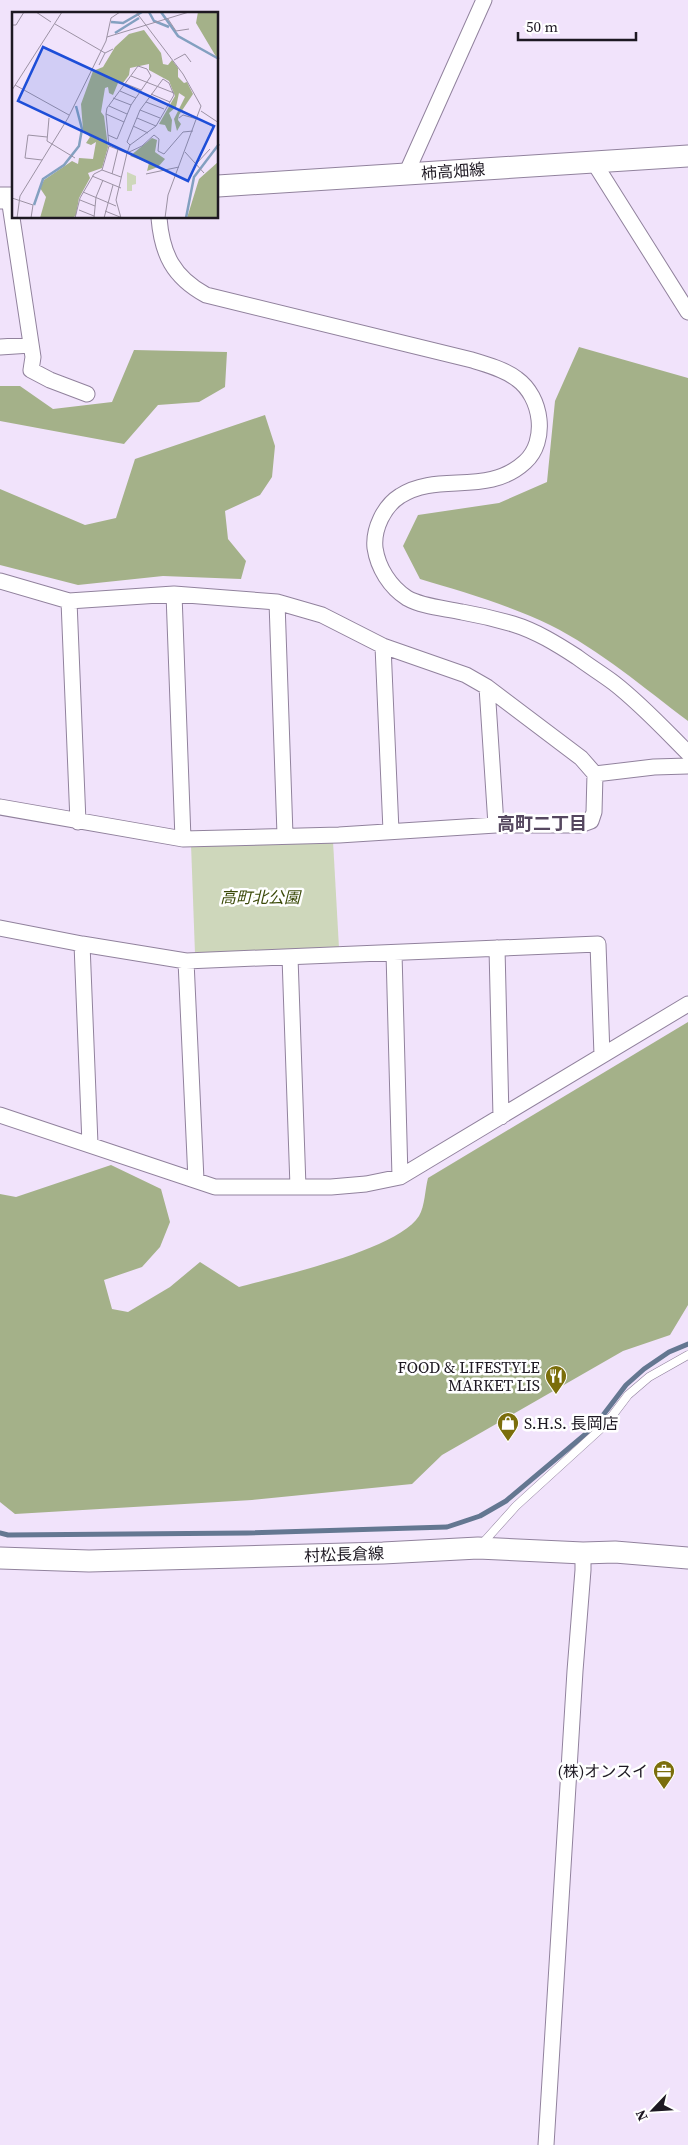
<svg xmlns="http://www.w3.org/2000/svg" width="688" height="2145" font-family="'Source Serif 4','Noto Sans JP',serif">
  <rect width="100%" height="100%" fill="#f1e3fb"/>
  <!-- green -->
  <path fill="#ced7bb" d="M 333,841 L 339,948 L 195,954 L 191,844 Z"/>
  <!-- forest -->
  <path fill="#a4b189" d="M 579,347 L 688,378 L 688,721 C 644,688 600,650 550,625 C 511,606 461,591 420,579 L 403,546 L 418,515 L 499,503 L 547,482 L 555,401 Z
    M 134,350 L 227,352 L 225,387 L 199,402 L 158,405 L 124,444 L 0,421 L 0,386 L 20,386 L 53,409 L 112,402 Z
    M 265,415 L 275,446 L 272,477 L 260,495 L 225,511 L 228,539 L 246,561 L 241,579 L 163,576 L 78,585 L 0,565 L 0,489 L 85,525 L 116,518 L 135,459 Z
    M 688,1022 L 688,1305 L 670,1335 L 623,1351 L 442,1455 L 412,1484 L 252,1500 L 15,1514 L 0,1502 L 0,1194 L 16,1197 L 111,1165 L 161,1189 L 170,1222 L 160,1247 L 142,1267 L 104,1280 L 112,1309 L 128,1312 L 170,1287 L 200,1262 L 239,1287 C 279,1276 398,1250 419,1216 C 425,1206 425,1189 428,1178 Z"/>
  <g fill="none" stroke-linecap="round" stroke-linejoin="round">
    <!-- stream -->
    <path stroke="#647791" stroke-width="5" d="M 0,1533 L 8,1535 L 247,1533 L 447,1527 L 480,1516 L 506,1501 L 594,1427 L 626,1385 L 644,1369 L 669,1352 L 688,1344"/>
    <!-- lane casing -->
    <g stroke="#91829d" stroke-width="9">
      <path id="lane" d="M 481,1545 L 516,1506 L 606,1424 L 628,1395 L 649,1377 L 688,1355"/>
    </g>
    <!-- street casing -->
    <g stroke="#91829d" stroke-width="17">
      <path id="street" d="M 593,161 L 688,312
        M 406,174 L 484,0
        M 9,198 L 33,357 L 31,370 L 50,380 L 87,394
        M 159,218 C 162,254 173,277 206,295 L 472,360 C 487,365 504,369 517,379 C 542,397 548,441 525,462 C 487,497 438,471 400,496 C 384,506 373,529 375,548 C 378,568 390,587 407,598 C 423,607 444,608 462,612 C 479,615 496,619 513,624 C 536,631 557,644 577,657 C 589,666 602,674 614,683 C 641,704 664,729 688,753
        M 0,347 L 31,345
        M 0,581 L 69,601 L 174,594 L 277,602 L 322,615 L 383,646 L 466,675 L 487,687 L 581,758 L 595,774 L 594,812 L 591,821 L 580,825 L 496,825 L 339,835 L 183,839 L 0,807
        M 174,594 L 183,839
        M 69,601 L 78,822
        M 277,602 L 285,835
        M 383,646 L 391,831
        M 487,687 L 496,825
        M 595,774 L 654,767 L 688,766
        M 0,928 L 82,944 L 186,961 L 598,944 L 602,1055
        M 82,944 L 90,1144
        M 497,948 L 501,1117
        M 394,953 L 400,1177
        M 290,957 L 298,1187
        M 186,961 L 196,1180
        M 0,1115 L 215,1187 L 331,1187 L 366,1184 L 400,1177 L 688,1004
        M 546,2145 L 575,1671 L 583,1570 L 583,1553"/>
    </g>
    <!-- secondary casing -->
    <g stroke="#91829d" stroke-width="23">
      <path id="secondary" d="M 218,186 L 688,156
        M 0,198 L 14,198
        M 0,1558 L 89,1561 L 383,1553 L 478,1548 L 583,1553 L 615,1552 L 688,1558"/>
    </g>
    <!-- lane -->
    <use href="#lane" stroke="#fff" stroke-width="8"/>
    <!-- street -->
    <use href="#street" stroke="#fff" stroke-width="15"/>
    <!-- secondary -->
    <use href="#secondary" stroke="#fff" stroke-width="21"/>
  </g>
  <!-- icons -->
  <defs>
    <g id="restaurant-pin" transform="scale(1.125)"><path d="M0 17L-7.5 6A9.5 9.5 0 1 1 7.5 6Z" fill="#7b6e0b" stroke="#fff"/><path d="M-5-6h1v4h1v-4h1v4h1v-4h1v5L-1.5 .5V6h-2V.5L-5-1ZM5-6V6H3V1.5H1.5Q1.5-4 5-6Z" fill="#fff"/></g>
    <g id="shop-pin" transform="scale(1.125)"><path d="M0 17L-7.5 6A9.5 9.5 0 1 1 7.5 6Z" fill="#7b6e0b" stroke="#fff"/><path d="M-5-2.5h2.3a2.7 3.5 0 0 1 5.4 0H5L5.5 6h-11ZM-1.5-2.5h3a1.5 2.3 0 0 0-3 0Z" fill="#fff"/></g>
    <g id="office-pin" transform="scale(1.125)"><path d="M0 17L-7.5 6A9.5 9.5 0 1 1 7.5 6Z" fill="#7b6e0b" stroke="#fff"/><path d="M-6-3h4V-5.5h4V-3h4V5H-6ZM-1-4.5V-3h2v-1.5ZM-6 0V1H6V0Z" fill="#fff"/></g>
  </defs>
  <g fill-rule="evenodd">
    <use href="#restaurant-pin" x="556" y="1376"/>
    <use href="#shop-pin" x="508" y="1423"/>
    <use href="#office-pin" x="664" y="1771"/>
  </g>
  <g text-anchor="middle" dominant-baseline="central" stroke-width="5" stroke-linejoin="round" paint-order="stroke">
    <!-- street labels -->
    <g font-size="16" fill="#1d1822" stroke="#fff">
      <text transform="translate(453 171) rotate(-4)">柿高畑線</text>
      <text transform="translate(344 1554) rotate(-2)">村松長倉線</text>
    </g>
    <!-- park labels -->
    <g font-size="16" font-style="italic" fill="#3b4a09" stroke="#fff">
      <text x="260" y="897">高町北公園</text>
    </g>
    <!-- poi labels -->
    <g font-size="16" fill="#1d1822" stroke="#fff" text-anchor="end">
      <text x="540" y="1367">FOOD &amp; LIFESTYLE<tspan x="540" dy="18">MARKET LIS</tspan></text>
      <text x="524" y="1423" text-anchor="start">S.H.S. 長岡店</text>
      <text x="648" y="1771">(株)オンスイ</text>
    </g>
    <!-- neighbourhood labels -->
    <g font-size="18" font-weight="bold" fill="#55475f" stroke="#fff">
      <text x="542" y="823">高町二丁目</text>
    </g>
  </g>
  <!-- overview -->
  <g transform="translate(12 12)">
    <rect width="206" height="206" fill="#f1e3fb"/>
    <path d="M 115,160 L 124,164 L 124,172 L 120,173 L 120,179 L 115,179 Z" fill="#ced7bb"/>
    <path d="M 186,0 L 206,0 L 206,48 L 184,11 ZM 132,18 L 149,41 L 151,52 L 156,53 L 160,48 L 166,56 L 166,65 L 172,71 L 175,70 L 181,82 L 167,103 L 166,108 L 169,112 L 165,119 L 162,107 L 173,85 L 167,81 L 164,95 L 157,101 L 160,108 L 159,120 L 156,119 L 153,113 L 147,112 L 163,84 L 157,69 L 137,58 L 137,52 L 118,56 L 117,63 L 111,71 L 106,71 L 101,83 L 97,81 L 96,75 L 93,76 L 89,100 L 92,104 L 96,135 L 90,156 L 76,161 L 78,166 L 67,186 L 64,203 L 61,206 L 28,206 L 34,185 L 28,176 L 32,168 L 60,149 L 66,152 L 67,146 L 81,147 L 84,130 L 79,133 L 74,131 L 78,125 L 71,118 L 69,92 L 81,59 L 91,55 L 103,35 L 117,22 ZM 140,126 L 145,128 L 143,140 L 153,147 L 146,155 L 135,159 L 137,151 L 118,144 ZM 206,150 L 206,206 L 175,206 L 187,167 Z" fill="#a4b189"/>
    <path fill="none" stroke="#83a0c0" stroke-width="2.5" d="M 137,0 L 142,9 L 157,15M 149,0 L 166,24 L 207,47M 99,10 L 111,11 L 130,0M 103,21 L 127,6M 22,193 L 31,167 L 52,153 L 67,134 L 70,117 L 64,94M 174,206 L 182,165 L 207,132"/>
    <path fill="none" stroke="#9c92a4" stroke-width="1" d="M 24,0 L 39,10M 124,0 L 171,62 L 189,94 L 156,183 L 153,206M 156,7 L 164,19 L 177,17M 43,12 L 93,41M 0,13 L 4,13 L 12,0M 95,25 L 177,0M 162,48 L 173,42 L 179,50M 87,53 L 93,41 L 101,37M 119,64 L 162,81M 114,72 L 129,78M 3,73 L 57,103M 0,78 L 50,0M 108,79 L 124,86M 139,82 L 158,90M 101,86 L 119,93M 134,90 L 152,97M 97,94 L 115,102M 128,98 L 148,106M 189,99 L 207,111M 94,102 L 112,110M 37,106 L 35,129 L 63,146M 125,106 L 144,114M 167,106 L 171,103 L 185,107M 121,114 L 136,121M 97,134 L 115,141 L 118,133 L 144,114 L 162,83 L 157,71 L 151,67 L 128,98 L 115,130 L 118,133M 173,140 L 192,161M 30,148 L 13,146 L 16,123 L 35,125M 184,152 L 198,137M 90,158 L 97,134 L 94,102 L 95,96 L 126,54 L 135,57 L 139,64 L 119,93 L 105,127 L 96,123M 100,162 L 106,137M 134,162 L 167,155M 80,164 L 109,176M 71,180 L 104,194M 0,186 L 21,193 L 19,206M 68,188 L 83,194M 67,198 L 82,204M 93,199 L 108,205M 5,206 L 8,184 L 56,106 L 94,29 L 99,6 L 108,0M 63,206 L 68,186 L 82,162 L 90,158 L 109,165M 82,206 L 84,185 L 91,168M 92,206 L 101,173M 109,206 L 104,188 L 115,141 L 130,134 L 142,123 L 147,127 L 146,139 L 152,142 L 171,120 L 181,119"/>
    <path fill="#1d4ed8" fill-opacity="0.15" stroke="#1d4ed8" stroke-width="2.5" d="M 31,35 L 202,114 L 176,169 L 6,89 Z"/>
    <rect width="206" height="206" fill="none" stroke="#1d1822" stroke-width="2.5"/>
  </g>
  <!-- north arrow -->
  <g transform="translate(653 2110) rotate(245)" stroke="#ffffff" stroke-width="4" paint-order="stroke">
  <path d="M0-4L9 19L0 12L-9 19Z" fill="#1d1822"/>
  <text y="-8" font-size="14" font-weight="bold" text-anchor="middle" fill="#1d1822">N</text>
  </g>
  <!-- scale -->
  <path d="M518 32v8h118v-8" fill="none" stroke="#1d1822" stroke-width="2.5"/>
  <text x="526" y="32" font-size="15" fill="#1d1822" stroke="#ffffff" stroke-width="4" paint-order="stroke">50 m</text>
</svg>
